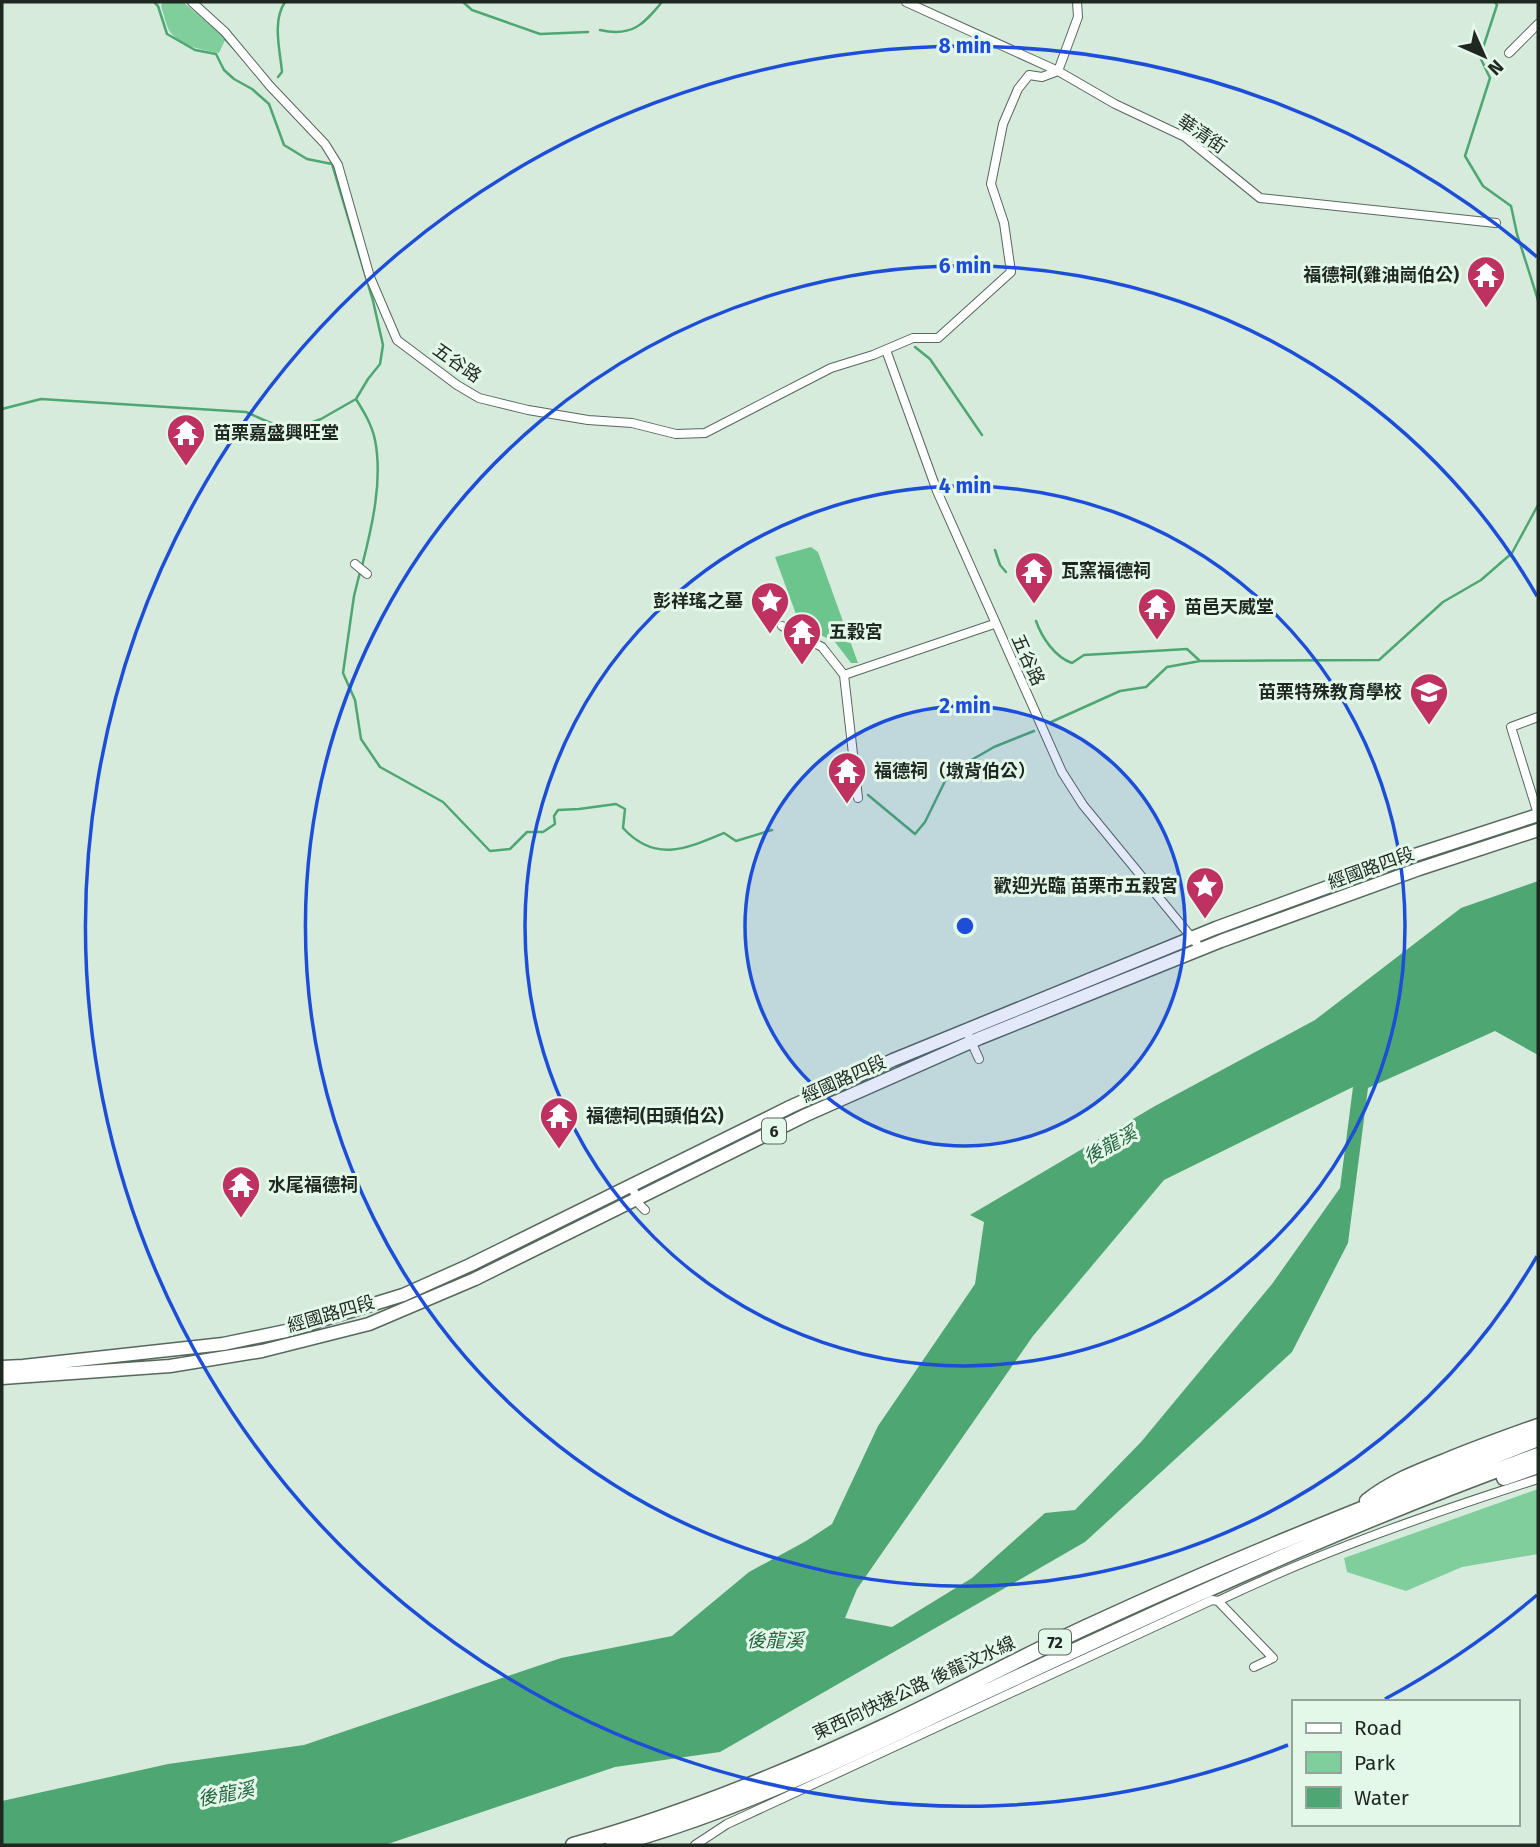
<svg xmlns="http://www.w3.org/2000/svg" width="1540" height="1847" font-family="'Fira Sans','Noto Sans TC',sans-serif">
  <rect width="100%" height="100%" fill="#d7ebdd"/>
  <!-- green -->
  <path fill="#80ce9c" d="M 163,2 L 183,2 L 226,38 L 219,53 C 204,50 182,47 171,33 C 166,27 164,14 161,6 Z
    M 1538,1489 L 1538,1554 L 1462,1567 L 1406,1591 L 1347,1572 L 1344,1558 Z"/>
  <!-- forest -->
  <path fill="#6cc58d" d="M 811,547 L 818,552 L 858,663 L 851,663 L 835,642 L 800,625 L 775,557 Z"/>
  <!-- water -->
  <path fill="#4ea772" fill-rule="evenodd" d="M 1538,881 L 1538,1055 L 1495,1031 L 1368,1088 L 1348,1243 L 1292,1352 L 1085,1542 L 720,1752 L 615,1767 L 385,1845 L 2,1845 L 2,1801 L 168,1764 L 304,1745 L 561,1658 L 672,1636 L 749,1572 L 806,1541 L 832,1524 L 878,1426 L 975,1284 L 984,1222 L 970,1215 L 1155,1106 L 1315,1020 L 1461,908 ZM 1353,1087 L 1340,1188 L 1272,1284 L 1141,1442 L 1075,1510 L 1045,1513 L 972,1578 L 892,1627 L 845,1618 L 857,1589 L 1033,1336 L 1164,1180 Z"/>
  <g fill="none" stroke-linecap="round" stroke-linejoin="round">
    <!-- stream -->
    <path stroke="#4ea772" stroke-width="2.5" d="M 154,2 L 158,6 L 167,34 L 195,50 L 216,54 L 224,70 L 234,79 L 252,89 L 269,104 L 284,145 L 307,159 L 332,164 L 373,301 L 383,345 L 380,364 L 368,379 L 356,399 C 364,412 372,425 375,440 C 383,480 372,527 362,566
      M 463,2 L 472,10 L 540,34 L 588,32
      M 1495,2 L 1497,5 L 1480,57 L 1490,78 L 1465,156 L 1483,186 L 1511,206 L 1517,234 L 1538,300
      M 600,30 C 632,37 643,25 662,2
      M 225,39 L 237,52
      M 278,77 L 282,72 C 280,50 272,21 285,2
      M 915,347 L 930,359 L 982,435
      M 2,409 L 41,399 L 246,412 L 289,431 L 321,419 L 356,399
      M 995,550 L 1000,565 L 1006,572
      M 360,572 L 354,596 L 343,673 L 355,700 L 361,739 L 380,767 L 443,802 L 490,851 L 510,849 L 527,832 L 543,832 L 555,824 L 554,816 L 558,810 L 579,809 L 616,804 L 625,809 L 623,828 C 655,863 686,849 724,833 L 736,841 L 772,830
      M 1036,621 C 1042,638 1055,657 1072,663 L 1084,655 L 1187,649 L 1200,661
      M 1049,723 L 1120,691 L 1146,687 L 1167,667 L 1200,661 L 1379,660 L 1443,602 L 1481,580 L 1512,553 L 1538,505
      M 868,795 L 915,834 L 925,822 L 949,773 L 994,747 L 1034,731"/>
    <!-- street casing -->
    <g stroke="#56685c" stroke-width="10">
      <path id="street" d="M 192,2 L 225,32 L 270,86 L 325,144 L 338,165 L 370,277 L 397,340 L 457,385 L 479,398 L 528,410 L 588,420 L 632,423 L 676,434 L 705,433 L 831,368 L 873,355 L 913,338 L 938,338 L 1011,272 L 1004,223 L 991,184 L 1003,124 L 1018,89 L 1029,75 L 1042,77 L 1058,71
        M 906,2 L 1058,71 L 1115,104 L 1185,137 L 1260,198 L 1496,223
        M 1509,53 L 1538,24
        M 1058,71 L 1078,17 L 1077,2
        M 886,350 L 937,491 L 1062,772 L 1083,805 L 1201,949
        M 355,564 L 367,574
        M 782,626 L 822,647 L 844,675 L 858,798
        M 844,675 L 994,624
        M 1538,717 L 1511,727 L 1538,814
        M 966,1030 L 979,1059
        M 631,1185 L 640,1205 L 645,1210
        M 1218,1601 L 1273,1658 L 1254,1667
        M 695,1845 L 727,1824 L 1212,1600 L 1218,1601 C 1322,1551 1429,1514 1538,1479"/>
    </g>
    <!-- primary casing -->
    <g stroke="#56685c" stroke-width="15">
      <path id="primary" d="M 2,1367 L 23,1366 L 223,1344 L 286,1331 L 403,1295 L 470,1265 L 790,1107 L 893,1060 L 1216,928 L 1415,855 L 1538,815
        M 2,1378 L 170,1366 L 262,1351 L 369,1324 L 475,1279 L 806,1115 L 980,1038 L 1221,941 L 1419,869 L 1538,830"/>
    </g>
    <!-- highway casing -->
    <g stroke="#56685c" stroke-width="17">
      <path id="highway" d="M 1504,1478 L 1538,1466
        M 1367,1501 C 1391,1482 1417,1472 1445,1461 C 1476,1448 1507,1437 1538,1426
        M 573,1845 C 682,1815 787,1772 889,1724 C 958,1692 1024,1655 1093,1624 C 1239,1556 1389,1498 1538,1439
        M 613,1845 C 745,1810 870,1745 994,1688 C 1173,1604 1352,1522 1538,1455"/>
    </g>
    <!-- street -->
    <use href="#street" stroke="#fff" stroke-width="8"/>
    <!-- primary -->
    <use href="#primary" stroke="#fff" stroke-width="12"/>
    <!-- highway -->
    <use href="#highway" stroke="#fff" stroke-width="14"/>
  </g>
  <!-- distance rings -->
  <circle cx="965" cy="926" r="220" fill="#1d4ed8" fill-opacity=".12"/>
  <g fill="none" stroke="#1d4ed8" stroke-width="3.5">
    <circle cx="965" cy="926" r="220"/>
    <circle cx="965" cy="926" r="440"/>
    <path d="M1537 1256A660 660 0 1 1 1537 596"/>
    <path d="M1537 1595A880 880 0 0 1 1385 1699M1288 1745A880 880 0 1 1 1537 257"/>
  </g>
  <!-- icons -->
  <defs>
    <g id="temple-pin" transform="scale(2.0125)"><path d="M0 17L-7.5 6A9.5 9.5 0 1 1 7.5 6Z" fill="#be3161" stroke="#e4f8ea"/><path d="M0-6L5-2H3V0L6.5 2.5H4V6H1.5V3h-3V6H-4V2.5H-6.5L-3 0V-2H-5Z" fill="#fff"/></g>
    <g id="sight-pin" transform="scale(2.0125)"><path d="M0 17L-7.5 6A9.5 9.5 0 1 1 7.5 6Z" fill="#be3161" stroke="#e4f8ea"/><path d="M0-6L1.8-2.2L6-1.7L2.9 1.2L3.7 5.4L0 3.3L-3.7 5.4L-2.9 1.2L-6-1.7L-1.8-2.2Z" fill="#fff"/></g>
    <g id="school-pin" transform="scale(2.0125)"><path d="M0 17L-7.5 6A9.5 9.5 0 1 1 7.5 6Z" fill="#be3161" stroke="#e4f8ea"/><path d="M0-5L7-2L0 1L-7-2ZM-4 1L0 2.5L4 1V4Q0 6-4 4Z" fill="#fff"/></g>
  </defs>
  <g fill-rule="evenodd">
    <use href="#temple-pin" x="1486" y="275"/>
    <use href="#temple-pin" x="186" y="433"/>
    <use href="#temple-pin" x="1034" y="571"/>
    <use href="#sight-pin" x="770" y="601"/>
    <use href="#temple-pin" x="1157" y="607"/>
    <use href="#temple-pin" x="802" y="632"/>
    <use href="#school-pin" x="1429" y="692"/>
    <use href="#temple-pin" x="847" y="771"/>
    <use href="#sight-pin" x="1205" y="886"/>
    <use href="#temple-pin" x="559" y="1116"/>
    <use href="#temple-pin" x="241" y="1185"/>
  </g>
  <g text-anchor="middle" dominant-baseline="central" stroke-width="6" stroke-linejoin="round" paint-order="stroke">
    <!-- shield labels -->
    <g fill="#e4f8ea" stroke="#5a665d" stroke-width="2">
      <rect x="762" y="1118.5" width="24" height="25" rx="5"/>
      <rect x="1039" y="1629.5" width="32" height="25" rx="5"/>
    </g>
    <g font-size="16" font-weight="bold" fill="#1f2721">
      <text x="774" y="1131">6</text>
      <text x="1055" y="1642">72</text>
    </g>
    <!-- street labels -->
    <g font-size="18" fill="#1f2721" stroke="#e4f8ea">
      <text transform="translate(1202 134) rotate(34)">華清街</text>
      <text transform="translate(457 363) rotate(35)">五谷路</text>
      <text transform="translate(1028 660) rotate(65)">五谷路</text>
      <text transform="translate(1371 868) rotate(-20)">經國路四段</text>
      <text transform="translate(844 1079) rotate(-24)">經國路四段</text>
      <text transform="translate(331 1314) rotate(-16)">經國路四段</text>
      <text transform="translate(914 1688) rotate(-25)">東西向快速公路 後龍汶水線</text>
    </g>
    <!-- poi labels -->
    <g font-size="18" font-weight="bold" fill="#1f2721" stroke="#e4f8ea" text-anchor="start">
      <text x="1459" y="275" text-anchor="end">福德祠(雞油崗伯公)</text>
      <text x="213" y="433">苗栗嘉盛興旺堂</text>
      <text x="1061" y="571">瓦窯福德祠</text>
      <text x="743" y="601" text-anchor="end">彭祥瑤之墓</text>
      <text x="1184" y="607">苗邑天威堂</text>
      <text x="829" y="632">五穀宮</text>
      <text x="1402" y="692" text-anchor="end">苗栗特殊教育學校</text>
      <text x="874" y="771">福德祠（墩背伯公）</text>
      <text x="1178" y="886" text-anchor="end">歡迎光臨 苗栗市五穀宮</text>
      <text x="586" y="1116">福德祠(田頭伯公)</text>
      <text x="268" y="1185">水尾福德祠</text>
    </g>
    <!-- water labels -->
    <g font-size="19" font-style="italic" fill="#266541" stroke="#e4f8ea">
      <text transform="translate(1110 1145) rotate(-29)">後龍溪</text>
      <text x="775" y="1640">後龍溪</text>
      <text transform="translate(226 1794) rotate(-11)">後龍溪</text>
    </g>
  </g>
  <circle cx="965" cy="926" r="10" fill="#1d4ed8" stroke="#e4f8ea" stroke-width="3.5"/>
  <g font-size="21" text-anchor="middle" font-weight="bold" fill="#1d4ed8" stroke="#e4f8ea" stroke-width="6" stroke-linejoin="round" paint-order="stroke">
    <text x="965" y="53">8 min</text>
    <text x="965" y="273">6 min</text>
    <text x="965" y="493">4 min</text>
    <text x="965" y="713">2 min</text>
  </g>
  <!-- border -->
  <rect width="1540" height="1847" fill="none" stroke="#1f2721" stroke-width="7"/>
  <!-- legend -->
  <rect x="1292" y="1700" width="228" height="126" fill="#e4f8ea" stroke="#95a49a" stroke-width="2"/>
  <rect x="1306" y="1723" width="35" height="10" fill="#ffffff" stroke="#95a49a" stroke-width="2"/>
  <text x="1354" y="1735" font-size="21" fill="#1f2721">Road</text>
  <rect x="1306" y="1752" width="35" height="21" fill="#80ce9c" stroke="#95a49a" stroke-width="2"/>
  <text x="1354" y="1770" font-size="21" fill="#1f2721">Park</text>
  <rect x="1306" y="1787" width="35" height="21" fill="#4ea772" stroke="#95a49a" stroke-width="2"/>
  <text x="1354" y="1805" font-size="21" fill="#1f2721">Water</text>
  <!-- north arrow -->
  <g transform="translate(1484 56) rotate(135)" stroke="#e4f8ea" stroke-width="5" paint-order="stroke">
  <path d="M0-5L12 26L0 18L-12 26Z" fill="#1f2721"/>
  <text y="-10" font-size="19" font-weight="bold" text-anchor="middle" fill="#1f2721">N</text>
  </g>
</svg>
